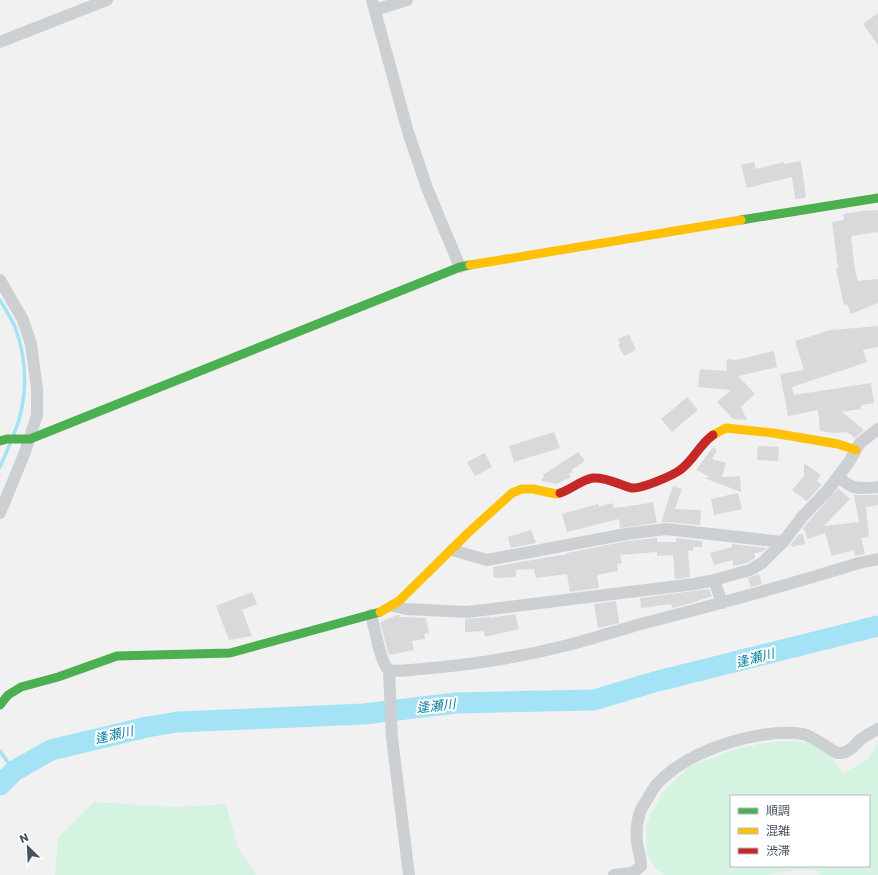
<svg xmlns="http://www.w3.org/2000/svg" width="878" height="875" font-family="Poppins,'Noto Sans JP',sans-serif">
  <rect width="100%" height="100%" fill="#f2f1f1"/>
  <!-- green -->
  <path fill="#d4f3e0" fill-rule="evenodd" d="M 790,741 C 803,742 820,742 829,754 C 834,761 837,769 845,773 L 867,760 L 878,743 L 878,875 L 821,875 L 819,871 L 799,869 L 766,875 L 664,875 L 656,869 L 647,854 L 646,824 L 662,793 L 689,767 L 733,750 L 764,743 ZM 731,796 L 869,796 L 869,866 L 731,866 Z
    M 94,802 L 177,807 L 226,804 L 238,848 L 257,875 L 55,875 L 58,838 Z"/>
  <g fill="none" stroke-linecap="round" stroke-linejoin="round">
    <!-- stream -->
    <path stroke="#a4e3f5" stroke-width="3.5" d="M 0,300 C 5,309 11,318 15,327 C 28,362 28,400 14,434
      M 0,467 L 10,444
      M 0,751 L 14,771"/>
    <!-- river -->
    <path stroke="#a4e3f5" stroke-width="21" d="M 0,785 L 14,771 L 51,750 L 147,727 L 178,722 L 364,714 L 456,703 L 594,700 L 654,682 L 878,626"/>
  </g>
  <!-- building -->
  <path fill="#d9d9db" d="M 878,13 L 878,45 L 863,24 Z
    M 801,161 L 806,198 L 795,199 L 792,177 L 747,188 L 741,165 L 754,162 L 756,169 L 784,162 L 784,164 Z
    M 868,210 L 868,211 L 878,210 L 878,232 L 851,236 L 855,271 L 858,281 L 878,279 L 878,303 L 851,314 L 847,304 L 844,305 L 836,269 L 838,268 L 832,222 L 844,220 L 843,214 Z
    M 878,326 L 878,347 L 863,350 L 867,362 L 792,387 L 794,395 L 871,383 L 874,403 L 861,405 L 861,409 L 842,412 L 864,430 L 855,438 L 847,432 L 834,433 L 820,431 L 818,410 L 788,416 L 780,374 L 804,370 L 795,341 L 831,330 Z
    M 629,334 L 636,350 L 624,356 L 618,345 L 620,344 L 618,339 Z
    M 774,351 L 777,367 L 738,376 L 755,394 L 741,407 L 747,420 L 733,419 L 717,402 L 731,390 L 698,387 L 700,369 L 726,371 L 727,359 L 736,360 Z
    M 687,397 L 698,410 L 672,432 L 661,419 Z
    M 554,432 L 560,448 L 514,462 L 509,446 Z
    M 758,446 L 779,447 L 778,461 L 757,460 Z
    M 713,447 L 717,450 L 712,459 L 726,463 L 722,477 L 740,476 L 741,492 L 704,478 L 710,477 L 696,470 Z
    M 578,452 L 585,461 L 571,470 L 573,472 L 569,474 L 571,477 L 556,484 L 542,481 L 541,480 L 544,477 L 543,475 Z
    M 485,453 L 492,467 L 475,476 L 467,462 Z
    M 804,463 L 821,475 L 817,481 L 822,485 L 807,501 L 792,490 L 804,476 Z
    M 673,486 L 682,489 L 675,509 L 701,510 L 700,525 L 667,522 L 661,522 Z
    M 838,488 L 850,499 L 824,526 L 859,522 L 854,495 L 878,495 L 878,505 L 866,507 L 869,537 L 861,538 L 865,554 L 855,556 L 854,550 L 832,556 L 825,533 L 808,539 L 803,528 Z
    M 738,493 L 742,509 L 714,515 L 711,499 Z
    M 653,502 L 657,523 L 620,528 L 619,519 L 567,532 L 562,514 L 598,504 L 599,507 L 612,503 L 614,508 L 644,504 Z
    M 531,530 L 536,543 L 511,548 L 508,537 Z
    M 803,534 L 805,544 L 792,547 L 791,544 L 798,535 Z
    M 657,538 L 657,542 L 676,542 L 676,538 L 702,541 L 702,547 L 693,547 L 693,551 L 688,551 L 690,577 L 675,579 L 673,555 L 657,556 L 657,552 L 620,555 L 622,563 L 617,564 L 618,571 L 597,575 L 599,588 L 570,592 L 567,574 L 536,578 L 534,569 L 516,570 L 516,577 L 494,578 L 493,567 L 567,554 L 567,553 L 627,541 Z
    M 732,544 L 767,548 L 762,552 L 755,553 L 755,558 L 747,563 L 733,566 L 733,560 L 714,565 L 710,553 L 732,547 Z
    M 759,574 L 762,584 L 751,587 L 748,578 Z
    M 709,589 L 712,596 L 692,603 L 672,608 L 671,604 L 641,608 L 640,598 Z
    M 252,592 L 257,604 L 242,610 L 252,636 L 229,640 L 216,606 Z
    M 616,601 L 619,623 L 598,628 L 594,604 Z
    M 515,614 L 519,629 L 485,637 L 484,631 L 465,632 L 465,619 L 490,617 L 491,618 Z
    M 397,615 L 399,615 L 400,617 L 426,618 L 429,633 L 424,634 L 425,639 L 412,641 L 414,650 L 389,655 L 380,622 Z"/>
  <g fill="none" stroke-linecap="round" stroke-linejoin="round">
    <!-- street -->
    <path stroke="#cdd0d3" stroke-width="12" d="M 372,0 L 408,132 L 427,188 L 460,267
      M 375,10 L 407,0
      M 0,42 L 107,0
      M 0,280 L 23,320 L 31,344 L 37,389 L 37,415 L 25,452 L 0,513
      M 838,476 C 851,490 860,489 878,487
      M 452,550 L 487,560 L 626,534 L 666,529 L 783,542
      M 714,580 L 722,603
      M 393,606 L 406,609 L 467,612 L 694,584 L 710,581 L 750,570 L 762,563 L 783,542 L 803,516 L 827,491 L 849,462 L 860,443 L 878,429
      M 371,615 C 374,625 381,664 388,669 C 394,673 414,669 421,669 C 469,665 517,658 564,646 C 589,640 613,632 637,625 C 711,606 785,586 859,563 L 878,559
      M 389,670 L 392,738 L 409,875
      M 614,875 L 632,873 L 641,866 C 641,857 638,850 637,842 C 636,832 637,821 640,812 C 642,807 645,803 648,798 C 651,792 656,784 662,779 C 693,749 760,728 803,734 C 810,735 830,749 837,753 C 849,754 853,746 861,739 C 866,735 872,732 878,729"/>
    <!-- fast -->
    <path stroke="#4caf50" stroke-width="9" d="M 741,220 L 878,198
      M 0,441 L 7,439 L 30,439 L 460,267 L 470,265
      M 0,705 L 8,695 L 21,687 L 58,677 L 117,656 L 230,653 L 380,612"/>
    <!-- slow -->
    <path stroke="#ffc107" stroke-width="9" d="M 470,265 L 741,220
      M 713,435 L 726,428 L 773,433 L 838,444 L 856,450
      M 380,612 L 399,601 L 469,532 L 512,493 L 522,489 L 533,489 L 556,494 L 560,493"/>
    <!-- jam -->
    <path stroke="#c62828" stroke-width="9" d="M 560,493 C 570,490 583,479 593,478 C 607,477 619,485 632,488 C 641,489 672,476 680,470 C 694,460 699,445 713,435"/>
  </g>
  <g text-anchor="middle" dominant-baseline="central" stroke-width="4" stroke-linejoin="round" paint-order="stroke">
    <!-- water labels -->
    <g font-size="13" font-style="italic" fill="#037ea1" stroke="#fff">
      <text transform="translate(755 658) rotate(-15)">逢瀬川</text>
      <text transform="translate(436 706) rotate(-6)">逢瀬川</text>
      <text transform="translate(114 735) rotate(-13)">逢瀬川</text>
    </g>
  </g>
  <!-- legend -->
  <rect x="730" y="795" width="140" height="72" fill="#ffffff" stroke="#b5bbc0"/>
  <rect x="738" y="808" width="20" height="6" fill="#4caf50" stroke="#b5bbc0"/>
  <text x="766" y="815" font-size="12" fill="#465461">順調</text>
  <rect x="738" y="828" width="20" height="6" fill="#ffc107" stroke="#b5bbc0"/>
  <text x="766" y="835" font-size="12" fill="#465461">混雑</text>
  <rect x="738" y="848" width="20" height="6" fill="#c62828" stroke="#b5bbc0"/>
  <text x="766" y="855" font-size="12" fill="#465461">渋滞</text>
  <!-- north arrow -->
  <g transform="translate(28 847) rotate(336)" stroke="#ffffff" stroke-width="3" paint-order="stroke">
  <path d="M0-3L7 15L0 10L-7 15Z" fill="#465461"/>
  <text y="-6" font-size="11" font-weight="bold" text-anchor="middle" fill="#465461">N</text>
  </g>
</svg>
